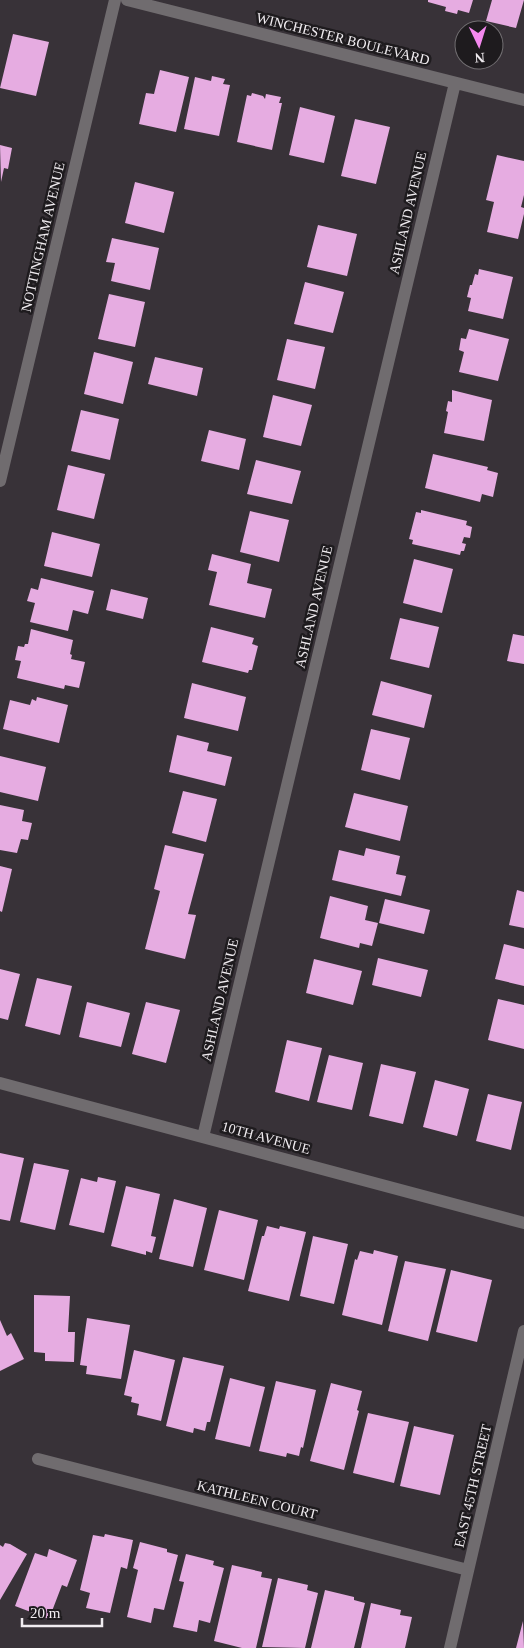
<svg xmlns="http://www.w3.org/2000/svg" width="524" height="1648" font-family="Georgia,serif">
  <rect width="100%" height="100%" fill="#383238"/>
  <!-- building -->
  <path fill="#e6ace1" d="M 428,0 L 473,0 L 469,13 L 458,10 L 457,14 L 445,11 L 446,7 L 428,2 Z
    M 492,0 L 524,0 L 516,28 L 486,21 Z
    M 13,34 L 49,42 L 36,96 L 0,88 Z
    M 160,70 L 189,77 L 176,132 L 139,124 L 146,93 L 154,94 Z
    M 212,76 L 225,79 L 223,84 L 230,85 L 219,136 L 184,129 L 195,77 L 211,81 Z
    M 252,93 L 263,96 L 265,99 L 266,94 L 281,97 L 279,103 L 282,103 L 272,150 L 237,142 L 247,95 L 251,96 Z
    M 300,107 L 335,116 L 324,163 L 289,155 Z
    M 355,119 L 390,127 L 376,184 L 341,176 Z
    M 0,145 L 12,148 L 8,169 L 4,168 L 1,182 Z
    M 497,155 L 524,161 L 524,195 L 521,207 L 524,208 L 524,214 L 518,239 L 487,232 L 494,202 L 486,200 Z
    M 135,182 L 174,192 L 164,233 L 125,223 Z
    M 318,225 L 357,234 L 347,276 L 307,267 Z
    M 112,238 L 159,248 L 150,290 L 111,281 L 115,263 L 106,262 Z
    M 479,269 L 513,277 L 503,319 L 468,311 L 471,298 L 467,297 L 470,285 L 472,285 L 475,274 L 478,275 Z
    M 305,282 L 344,292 L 333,333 L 294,324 Z
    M 109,294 L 145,302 L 135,347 L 98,339 Z
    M 469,329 L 509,339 L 498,381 L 459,372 L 464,352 L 459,350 L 461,338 L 466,339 Z
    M 287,339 L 325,347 L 315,389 L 277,380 Z
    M 94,352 L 133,362 L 123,404 L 84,394 Z
    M 155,357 L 203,368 L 197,396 L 148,384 Z
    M 452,390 L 492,400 L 484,441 L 444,433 L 448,412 L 446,411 L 448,401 L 452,402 Z
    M 273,395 L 312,405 L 301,446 L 263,437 Z
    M 81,410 L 119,419 L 110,460 L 71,451 Z
    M 209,430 L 246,439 L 239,470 L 201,461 Z
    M 433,454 L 488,467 L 487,470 L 498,473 L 493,497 L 482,494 L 480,502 L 425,488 Z
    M 256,460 L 301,471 L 292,504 L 247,494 Z
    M 68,465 L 105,474 L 94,519 L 57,510 Z
    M 421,510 L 467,521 L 466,525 L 472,527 L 470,538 L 464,537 L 462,543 L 466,544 L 464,551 L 461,551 L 460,555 L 412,544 L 413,540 L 409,539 L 416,512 L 421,513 Z
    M 250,511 L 289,520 L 279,562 L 240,552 Z
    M 52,532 L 100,544 L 92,577 L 44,566 Z
    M 212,554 L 251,564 L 247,583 L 272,589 L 265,618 L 209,605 L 217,572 L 208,570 Z
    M 414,559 L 453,569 L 442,613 L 403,603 Z
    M 41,578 L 94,591 L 88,614 L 73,610 L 68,631 L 30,622 L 35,603 L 27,601 L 31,588 L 38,590 Z
    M 111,589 L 148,598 L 143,619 L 106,610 Z
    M 400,618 L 439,627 L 429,668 L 390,659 Z
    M 211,627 L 254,638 L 252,644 L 258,646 L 252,670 L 249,670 L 248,673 L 202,662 Z
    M 31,629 L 73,640 L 70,654 L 72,655 L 71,659 L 85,662 L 79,688 L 65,685 L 64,689 L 17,678 L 21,661 L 15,660 L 18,646 L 24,647 L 25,644 L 28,644 Z
    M 513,634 L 524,636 L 524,664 L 507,661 Z
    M 381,681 L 432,695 L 424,728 L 372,715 Z
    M 192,683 L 246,697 L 238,731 L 184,718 Z
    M 37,697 L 68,705 L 59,743 L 3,729 L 10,700 L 30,705 L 32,699 L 36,701 Z
    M 371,729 L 410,738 L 400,780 L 361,770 Z
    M 177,735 L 209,743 L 207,751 L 232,757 L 225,786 L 169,772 Z
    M 0,756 L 46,767 L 38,801 L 0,792 Z
    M 183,791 L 217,799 L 206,842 L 172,833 Z
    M 354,793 L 408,806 L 400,841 L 345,827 Z
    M 0,805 L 24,810 L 22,821 L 32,823 L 28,840 L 21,839 L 17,853 L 0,850 Z
    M 165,845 L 204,854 L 188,914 L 196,915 L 185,959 L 145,949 L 160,891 L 154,889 Z
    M 366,848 L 400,856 L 396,874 L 406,876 L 401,896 L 332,880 L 339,850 L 364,856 Z
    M 0,866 L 12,869 L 2,912 L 0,911 Z
    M 517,890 L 524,892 L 524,928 L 509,925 Z
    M 330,896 L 368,906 L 365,920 L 378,923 L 372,946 L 360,943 L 359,948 L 320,938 Z
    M 385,899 L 430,910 L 424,934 L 379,923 Z
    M 504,944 L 524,949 L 524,986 L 495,979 Z
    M 378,958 L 428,970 L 421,997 L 372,985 Z
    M 314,959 L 362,971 L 353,1005 L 306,993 Z
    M 0,969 L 20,974 L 8,1020 L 0,1018 Z
    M 37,978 L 72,986 L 60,1035 L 25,1026 Z
    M 498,999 L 524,1005 L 524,1049 L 488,1040 Z
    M 87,1002 L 130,1013 L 121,1047 L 79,1037 Z
    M 146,1002 L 180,1010 L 166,1063 L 132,1054 Z
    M 287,1040 L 322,1048 L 309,1101 L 275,1092 Z
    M 329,1055 L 363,1063 L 352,1110 L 317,1102 Z
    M 381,1064 L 416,1072 L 403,1124 L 369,1116 Z
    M 435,1080 L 469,1089 L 457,1136 L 423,1127 Z
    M 488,1094 L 522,1102 L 511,1150 L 476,1141 Z
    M 0,1153 L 24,1158 L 10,1221 L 0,1219 Z
    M 34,1163 L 69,1170 L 55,1230 L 20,1222 Z
    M 98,1177 L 116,1181 L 104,1233 L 69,1225 L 81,1178 L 97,1182 Z
    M 126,1186 L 160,1194 L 151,1236 L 156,1237 L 152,1253 L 146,1251 L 146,1255 L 111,1246 Z
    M 174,1199 L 207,1208 L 193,1267 L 159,1259 Z
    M 219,1210 L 258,1220 L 244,1280 L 204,1270 Z
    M 267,1226 L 279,1229 L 280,1226 L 306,1232 L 289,1301 L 248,1291 L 262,1236 L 264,1236 Z
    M 313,1236 L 348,1244 L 334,1304 L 300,1296 Z
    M 374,1250 L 398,1256 L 382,1325 L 342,1315 L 355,1259 L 357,1260 L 360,1251 L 373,1254 Z
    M 405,1261 L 446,1269 L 428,1341 L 388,1331 Z
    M 451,1270 L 492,1280 L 477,1342 L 436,1332 Z
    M 34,1295 L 70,1296 L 68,1332 L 75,1332 L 74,1362 L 45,1361 L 45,1353 L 34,1352 Z
    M 87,1318 L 130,1325 L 121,1379 L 86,1374 L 87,1366 L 80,1365 Z
    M 0,1320 L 7,1336 L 11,1333 L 24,1359 L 0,1371 Z
    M 134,1350 L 175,1360 L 161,1421 L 137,1415 L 139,1404 L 131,1402 L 132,1397 L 124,1395 Z
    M 183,1357 L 224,1366 L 210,1422 L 207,1422 L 205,1431 L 194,1428 L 193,1433 L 166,1426 Z
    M 230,1378 L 265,1387 L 250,1447 L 215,1439 Z
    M 276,1381 L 316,1390 L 303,1448 L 301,1447 L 299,1456 L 287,1453 L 286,1457 L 259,1451 Z
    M 331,1383 L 362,1391 L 357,1410 L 359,1411 L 344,1470 L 310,1461 Z
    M 368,1413 L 409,1422 L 394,1483 L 353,1473 Z
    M 414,1426 L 454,1435 L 440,1495 L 400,1486 Z
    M 105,1534 L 133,1540 L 127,1569 L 121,1567 L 110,1613 L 86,1608 L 90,1593 L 80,1590 L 93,1535 L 104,1537 Z
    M 140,1542 L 167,1549 L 167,1552 L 178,1555 L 164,1610 L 154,1608 L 151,1623 L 127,1617 L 138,1570 L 133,1568 Z
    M 5,1543 L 10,1544 L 27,1554 L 0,1600 L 0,1545 L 3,1547 Z
    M 49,1549 L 77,1560 L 67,1587 L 62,1585 L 49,1619 L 15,1606 L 35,1553 L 47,1557 Z
    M 186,1554 L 214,1561 L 213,1565 L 224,1568 L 210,1623 L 199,1620 L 197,1632 L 173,1627 L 184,1582 L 179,1581 Z
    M 232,1565 L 262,1572 L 261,1577 L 272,1579 L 256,1648 L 242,1648 L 214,1641 Z
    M 278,1578 L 308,1585 L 307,1590 L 318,1593 L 305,1648 L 262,1647 Z
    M 325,1590 L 354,1597 L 354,1600 L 365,1603 L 354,1648 L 311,1648 Z
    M 371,1603 L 401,1610 L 400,1615 L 412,1617 L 405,1648 L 361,1648 Z
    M 523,1621 L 524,1648 L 516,1648 Z"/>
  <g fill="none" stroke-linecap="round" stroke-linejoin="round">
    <!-- minor -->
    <path stroke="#706c6f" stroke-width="12" d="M 127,0 L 524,100
      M 0,481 L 115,0
      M 0,1083 L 524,1223
      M 203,1137 L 455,83
      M 38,1459 L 468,1570
      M 450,1648 L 524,1331"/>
  </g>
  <g text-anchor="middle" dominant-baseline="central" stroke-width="5" stroke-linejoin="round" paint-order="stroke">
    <!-- street labels -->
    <g font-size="14" fill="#f0ecf0" stroke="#1e1b1e">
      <text transform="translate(343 39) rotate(14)">WINCHESTER BOULEVARD</text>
      <text transform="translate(408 213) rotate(-77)">ASHLAND AVENUE</text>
      <text transform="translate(43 237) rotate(-77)">NOTTINGHAM AVENUE</text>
      <text transform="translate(314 607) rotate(-77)">ASHLAND AVENUE</text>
      <text transform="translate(220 1000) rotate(-77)">ASHLAND AVENUE</text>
      <text transform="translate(266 1138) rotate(15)">10TH AVENUE</text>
      <text transform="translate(473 1486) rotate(-77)">EAST 45TH STREET</text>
      <text transform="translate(257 1500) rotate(14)">KATHLEEN COURT</text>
    </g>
  </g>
  <!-- north arrow -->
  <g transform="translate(479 45) rotate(176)"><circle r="24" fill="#1e1b1e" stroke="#726f72"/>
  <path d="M0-4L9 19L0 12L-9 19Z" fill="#f589ef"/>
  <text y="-8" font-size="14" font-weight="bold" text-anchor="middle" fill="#f0ecf0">N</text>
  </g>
  <!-- scale -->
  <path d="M22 1618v8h80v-8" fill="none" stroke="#f0ecf0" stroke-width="2.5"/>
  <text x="30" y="1618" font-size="15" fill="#f0ecf0" stroke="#1e1b1e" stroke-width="4" paint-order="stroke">20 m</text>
</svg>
